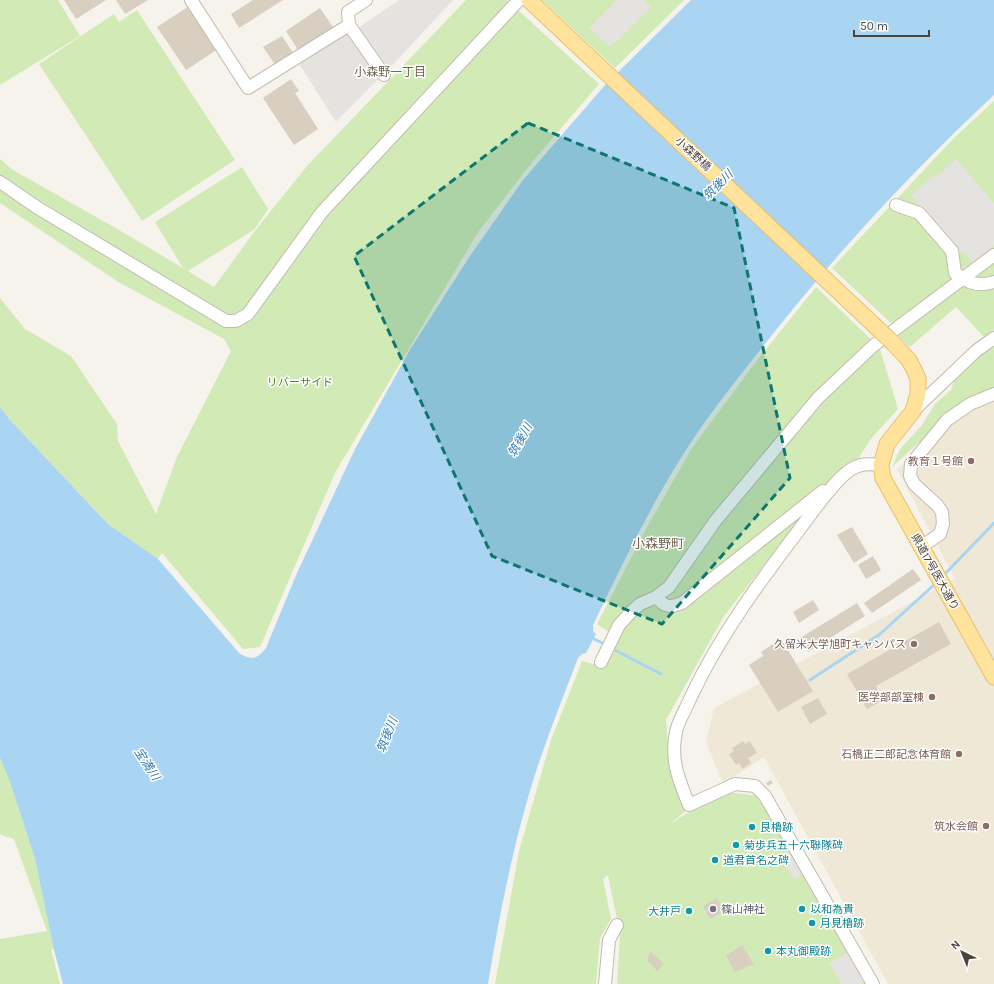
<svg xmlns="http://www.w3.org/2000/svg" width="994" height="984" font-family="Karla,'Noto Sans JP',sans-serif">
  <rect width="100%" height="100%" fill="#f6f3ec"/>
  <!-- education -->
  <path fill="#efe8d6" d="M 994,389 L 994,984 L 888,984 L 764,757 L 723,784 L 706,742 L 714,708 L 955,579 L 897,469 Z"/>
  <!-- green -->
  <path fill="#d2eab5" d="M 0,0 L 58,0 L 80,36 L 0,85 Z
    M 466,0 L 507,0 L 599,84 L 533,161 L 478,232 L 335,473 L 260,647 L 243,649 L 162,553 L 158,559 L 108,524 L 10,420 L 0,407 L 0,298 L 25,329 L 71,356 L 117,424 L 118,441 L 156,514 L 177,457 L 231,351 L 224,339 L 120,283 L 0,203 L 0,159 L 13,170 L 119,230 L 183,268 L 155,222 L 242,167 L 268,209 L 255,229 L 188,271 L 214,287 L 254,232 L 307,166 Z
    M 542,0 L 684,0 L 615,68 Z
    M 137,10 L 235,160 L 142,221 L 39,64 L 114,14 L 119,22 Z
    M 994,101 L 994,251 L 894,326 L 832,268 L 954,138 Z
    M 994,260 L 994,277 L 987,280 L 972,277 Z
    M 961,285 L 984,291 L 994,288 L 994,330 L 984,337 L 956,307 L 910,347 L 896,334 Z
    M 816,287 L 874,342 L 663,586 L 641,597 L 622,611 L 610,633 L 597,624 L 646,529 L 692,448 L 755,363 Z
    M 994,345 L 994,387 L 937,426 L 892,467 L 900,449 L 922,425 L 935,404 L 951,390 L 956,375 Z
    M 879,346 L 898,409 L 870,440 L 859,458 L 682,599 L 669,602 L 661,597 L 720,521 L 822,399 Z
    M 808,509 L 724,616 L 666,720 L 670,772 L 687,810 L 670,824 L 705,802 L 726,792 L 760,796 L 869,984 L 617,984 L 620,934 L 608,875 L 603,879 L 611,919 L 600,938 L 596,984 L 495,984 L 519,851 L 551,740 L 582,661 L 602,666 C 611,648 629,603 654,606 C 661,607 668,610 675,612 Z
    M 0,758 L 9,779 L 35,859 L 54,950 L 51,949 L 60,984 L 0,984 L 0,939 L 47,931 L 14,839 L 1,835 L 0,833 Z"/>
  <!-- parking -->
  <path fill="#e5e3e0" d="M 399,0 L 453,0 L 386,72 L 358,28 Z
    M 617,0 L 644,0 L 651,7 L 610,47 L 589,28 Z
    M 350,30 L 380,77 L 336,122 L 298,62 Z
    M 956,159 L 994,203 L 994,245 L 974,263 L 962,251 L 959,254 L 911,195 L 934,175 L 936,177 Z
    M 789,852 L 803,874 L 794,879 L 781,858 Z
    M 849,951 L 867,980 L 861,984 L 842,984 L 829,963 Z"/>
  <!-- water -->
  <path fill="#a9d4f2" d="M 691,0 L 994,0 L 994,95 C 911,172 834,256 764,345 C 738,378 709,414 686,450 C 650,506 622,565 593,625 L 593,631 L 596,634 L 586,653 L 582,654 L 578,658 C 562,700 545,742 532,784 C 512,850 499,917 488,984 L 63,984 L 54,950 L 35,859 L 9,779 L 0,758 L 0,407 L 10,420 L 108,524 L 158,559 L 239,653 C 252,661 257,659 266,648 L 297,573 L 355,449 L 411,348 L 470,256 L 523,180 L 605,85 Z"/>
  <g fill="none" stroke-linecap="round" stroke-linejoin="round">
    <!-- stream -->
    <path stroke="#a9d4f2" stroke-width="3" d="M 943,576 L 994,523
      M 590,637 L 606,645
      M 611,648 L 661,674
      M 810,680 L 879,635 L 936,583"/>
  </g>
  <!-- building -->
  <path fill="#d8cfc1" d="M 64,0 L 106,0 L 76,19 Z
    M 116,0 L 148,0 L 125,14 Z
    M 253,0 L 283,0 L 239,28 L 231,14 Z
    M 189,6 L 218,49 L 186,70 L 157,27 Z
    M 320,8 L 333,27 L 298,50 L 286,31 Z
    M 282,36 L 294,54 L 276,66 L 263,47 Z
    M 291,79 L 299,91 L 295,93 L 318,129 L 294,145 L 263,98 Z
    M 852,527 L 868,554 L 854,563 L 837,535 Z
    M 873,556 L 881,570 L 866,579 L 858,565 Z
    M 913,569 L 921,580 L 872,613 L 864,603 Z
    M 813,600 L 819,610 L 799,623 L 793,612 Z
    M 857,603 L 865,616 L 808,652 L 800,638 Z
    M 939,622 L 951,644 L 876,686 L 883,700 L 867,709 L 847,674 Z
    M 781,639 L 813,691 L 778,712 L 749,665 L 763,656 L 761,652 Z
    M 818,698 L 827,714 L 810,724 L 801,707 Z
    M 743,741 L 745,744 L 750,741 L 757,753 L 748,758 L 751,763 L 742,769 L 739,763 L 736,765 L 729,754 L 734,751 L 732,748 Z
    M 771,780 L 773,783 L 768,786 L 766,783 Z
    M 717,898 L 724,911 L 710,919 L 703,906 Z
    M 742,945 L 754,964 L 735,972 L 726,956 Z
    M 650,951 L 664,964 L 657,971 L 647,960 Z"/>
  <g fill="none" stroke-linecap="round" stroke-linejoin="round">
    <!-- minor casing -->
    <g stroke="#c2bbae" stroke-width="14">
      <path id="minor" d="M 191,0 L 248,88 L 349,25 L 348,12 L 366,0
        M 349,25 L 384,75
        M 0,182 L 38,208 L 226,321 L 236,321 L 248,314 L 322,212 L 519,0
        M 896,205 L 919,213 L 952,251 L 955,273 C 969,283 976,287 994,282
        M 913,411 L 976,351 L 994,338
        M 921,547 L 940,534 L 943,524 L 942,512 L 937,505 L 914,484 L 910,476 L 911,464 L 947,420 L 970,404 L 994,394
        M 656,597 C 664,607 670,608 682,603 L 823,491
        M 601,662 L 619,625 L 631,612 L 640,604 L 656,597 L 669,587 L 716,520 L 818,398 L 873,346 L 994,255
        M 605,984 L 609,940 L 617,925
        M 873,984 L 765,796 L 755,786 L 735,784 L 689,805 C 679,781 670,759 676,732 C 678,721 686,709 690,699 C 719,636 761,580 802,526 C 814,510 834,481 850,470 C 860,463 869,464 881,465"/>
    </g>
    <!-- major casing -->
    <g stroke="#e6c16a" stroke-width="17">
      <path id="major" d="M 892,342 L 909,360 L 918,378 L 918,394 L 913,411 L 887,444 L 881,465 L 883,478 L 994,677"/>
    </g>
    <!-- minor -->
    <use href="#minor" stroke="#fff" stroke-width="12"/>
    <!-- major -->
    <use href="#major" stroke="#ffe39c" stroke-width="15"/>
    <!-- major-bridge casing -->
    <g stroke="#e6c16a" stroke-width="17" stroke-linecap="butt">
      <path id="major-bridge" d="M 529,0 L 892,342"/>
    </g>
    <!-- major-bridge -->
    <use href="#major-bridge" stroke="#ffe39c" stroke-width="15"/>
  </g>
  <!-- marked area -->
  <path fill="#0f766e" fill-opacity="0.2" stroke="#0f766e" stroke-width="3" stroke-dasharray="8 5" stroke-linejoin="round" d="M 528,123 L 734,208 L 790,478 L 662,624 L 492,556 L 354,256 Z"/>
  <!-- markers -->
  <g fill="#8d6e63" stroke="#fff" stroke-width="1.5">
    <circle cx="971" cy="461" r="4"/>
    <circle cx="914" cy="644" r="4"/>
    <circle cx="932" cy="697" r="4"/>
    <circle cx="959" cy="754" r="4"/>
    <circle cx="986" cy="826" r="4"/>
  </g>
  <g fill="#0f9aa8" stroke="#fff" stroke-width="1.5">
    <circle cx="752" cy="827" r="4"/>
    <circle cx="736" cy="845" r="4"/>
    <circle cx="715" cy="860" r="4"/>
    <circle cx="802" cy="909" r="4"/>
    <circle cx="689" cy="911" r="4"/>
    <circle cx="812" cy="923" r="4"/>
    <circle cx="768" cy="951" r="4"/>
  </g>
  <circle fill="#6b7280" stroke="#fff" stroke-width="1.5" cx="713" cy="909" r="4"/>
  <g text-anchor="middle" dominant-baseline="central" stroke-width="3" stroke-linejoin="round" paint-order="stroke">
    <!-- street labels -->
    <g font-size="11" fill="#4b4439" stroke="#fff">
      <text transform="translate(693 154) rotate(43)">小森野橋</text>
      <text transform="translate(935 572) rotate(61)">県道17号医大通り</text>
    </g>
    <!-- park labels -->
    <g font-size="11" fill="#4a7f2a" stroke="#fff">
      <text x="300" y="382">リバーサイド</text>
    </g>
    <!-- education labels -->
    <g font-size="11" fill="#785e54" stroke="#fff" text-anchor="end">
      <text x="963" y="461">教育１号館</text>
      <text x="906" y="644">久留米大学旭町キャンパス</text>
      <text x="924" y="697">医学部部室棟</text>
      <text x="951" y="754">石橋正二郎記念体育館</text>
      <text x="978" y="826">筑水会館</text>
    </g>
    <!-- culture labels -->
    <g font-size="11" fill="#0d838f" stroke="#fff" text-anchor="start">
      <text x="760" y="827">艮櫓跡</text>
      <text x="744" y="845">菊歩兵五十六聯隊碑</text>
      <text x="723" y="860">道君首名之碑</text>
      <text x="810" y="909">以和為貴</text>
      <text x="681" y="911" text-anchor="end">大井戸</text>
      <text x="820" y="923">月見櫓跡</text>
      <text x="776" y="951">本丸御殿跡</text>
    </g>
    <!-- worship labels -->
    <g font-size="11" fill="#5b616d" stroke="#fff" text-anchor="start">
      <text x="721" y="909">篠山神社</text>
    </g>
    <!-- neighbourhood labels -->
    <g font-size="12" fill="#6e6250" stroke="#fff">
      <text x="390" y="72">小森野一丁目</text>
    </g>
    <!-- water labels -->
    <g font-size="12" font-style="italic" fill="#2e7ab2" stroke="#fff">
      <text transform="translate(718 185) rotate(-45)">筑後川</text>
      <text transform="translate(520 440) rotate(-61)">筑後川</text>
      <text transform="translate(387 735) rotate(-69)">筑後川</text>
      <text transform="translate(147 764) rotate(57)">宝満川</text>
    </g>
    <!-- quarter labels -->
    <g font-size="13" fill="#6e6250" stroke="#fff">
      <text x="658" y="543">小森野町</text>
    </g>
  </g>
  <!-- north arrow -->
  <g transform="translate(962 952) rotate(317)" stroke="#ffffff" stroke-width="3" paint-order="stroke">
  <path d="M0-3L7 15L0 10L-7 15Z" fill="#4b4439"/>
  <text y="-6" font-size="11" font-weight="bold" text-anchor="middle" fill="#4b4439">N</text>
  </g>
  <!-- scale -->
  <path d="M854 30v6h75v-6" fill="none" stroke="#4b4439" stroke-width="2"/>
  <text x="860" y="30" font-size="12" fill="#4b4439" stroke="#ffffff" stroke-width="3" paint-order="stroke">50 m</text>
</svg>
